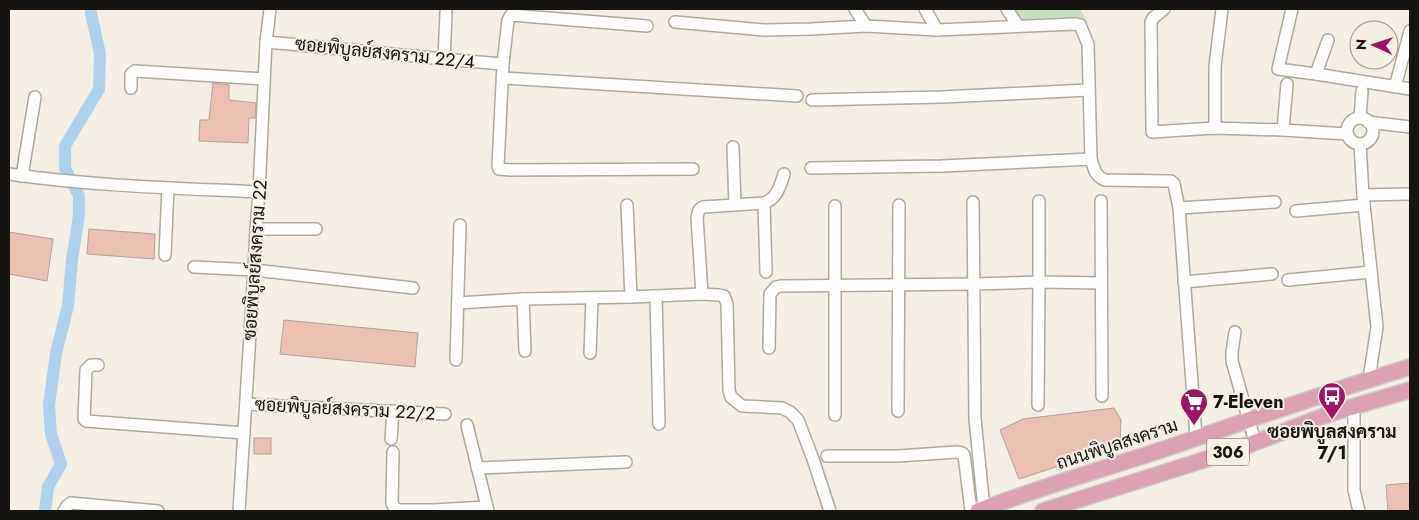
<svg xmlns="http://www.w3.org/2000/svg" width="1419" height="520" font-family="Jost,Sarabun,sans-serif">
  <rect width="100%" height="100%" fill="#f4eee4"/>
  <path fill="#c9dfc0" d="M1010 9H1080L1088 22 1020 24Z"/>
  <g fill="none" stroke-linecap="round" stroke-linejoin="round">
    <path stroke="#afd1ec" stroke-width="12" d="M45 511 48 487 61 464 51 434 49 405 56 353 68 306 72 260 79 215V196L65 168V146L99 89 100 54 91 13V9"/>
  </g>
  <g fill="#ebc1b3" stroke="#aea29e">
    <path d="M213 83 229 85V100L256 103 255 118H249L248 143 199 141 200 120H209Z"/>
    <path d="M89 229 155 234 154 259 87 254Z"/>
    <path d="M9 232 53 239 47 281 9 274Z"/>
    <path d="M284 320 418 333 415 367 280 354Z"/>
    <path d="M1114 408 1121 420 1120 446 1019 479 1000 430 1023 419Z"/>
    <rect x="254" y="438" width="17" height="16"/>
    <path d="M1410 483V511H1388L1386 485Z"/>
  </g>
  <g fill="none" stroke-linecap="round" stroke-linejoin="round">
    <g stroke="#aea89e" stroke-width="14">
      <g id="minor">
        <path d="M855 9 866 26"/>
        <path d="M925 9 937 30"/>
        <path d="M1007 9 1018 26"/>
        <path d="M1164 9 1153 18 1151 22 1152 132 1215 128 1283 130 1347 134"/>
        <path d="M1292 9 1278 69 1316 74 1410 89"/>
        <path d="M675 22 765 30 811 29 866 26 937 30 1075 24 1080 25 1088 44 1091 159C1094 169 1095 176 1105 180L1166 181H1171L1174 184 1179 208 1196 437"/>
        <path d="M647 26 511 15 508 20 503 64 498 166 499 169 511 170 693 169"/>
        <path d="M266 42C345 49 424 58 503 64"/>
        <path d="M444 60 446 12"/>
        <path d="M1316 74 1328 40"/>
        <path d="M503 78 797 96"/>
        <path d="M1395 87 1410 31"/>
        <path d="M131 88V74L135 71 264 79"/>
        <path d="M812 100 942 97 1089 90"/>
        <path d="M1360 118 1362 91"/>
        <circle cx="1360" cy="131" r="13"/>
        <path d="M1368 122 1410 127"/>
        <path d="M1215 128V66L1222 9"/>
        <path d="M1283 130 1287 84"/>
        <path d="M1360 144 1363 195 1377 327 1369 379"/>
        <path d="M733 147 735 205"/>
        <path d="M811 168 942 166 1091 159"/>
        <path d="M9 174C92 186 176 188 259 192"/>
        <path d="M22 176 35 97"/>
        <path d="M1363 195 1410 194"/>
        <path d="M1101 201 1102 396"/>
        <path d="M973 202 975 419 984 509"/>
        <path d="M764 203 766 272"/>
        <path d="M627 205 631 297"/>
        <path d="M835 206V415"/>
        <path d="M1179 208 1275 202"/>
        <path d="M1296 211 1364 205"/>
        <path d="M256 229H316"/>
        <path d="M165 255 168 188"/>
        <path d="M194 267 254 270 413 288"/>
        <path d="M1288 280 1371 272"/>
        <path d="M1184 282 1272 274"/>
        <path d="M702 294 697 217 699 210 703 207 764 203C777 199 780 186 784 174"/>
        <path d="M656 296 659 424"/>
        <path d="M523 299 525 351"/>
        <path d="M458 303 523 299 631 297 702 294 719 295 724 296 727 304 729 390 731 397 742 406 782 408 790 412 798 420 813 459 830 511"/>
        <path d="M1235 332 1232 352V361L1255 442"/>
        <path d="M769 348 770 294 776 287 781 286 974 284 1039 282 1101 283"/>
        <path d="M590 353 592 298"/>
        <path d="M456 360 460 225"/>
        <path d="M98 365H91L86 370 84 419 86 421 244 433"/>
        <path d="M246 404 445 414"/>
        <path d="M1038 405 1039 282V201"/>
        <path d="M1354 406V490L1359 511"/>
        <path d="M898 411 899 205"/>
        <path d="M467 425 488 511"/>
        <path d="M391 439 393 411"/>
        <path d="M393 452 392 503 394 507 398 510H433L487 507"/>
        <path d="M827 456H898L956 452 962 453 964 455 971 511"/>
        <path d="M477 468 626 462"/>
        <path d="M64 511 67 506 71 503 158 511"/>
        <path d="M239 511 254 270 256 229 259 192 266 42 270 9"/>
      </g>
    </g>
    <g stroke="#cccbca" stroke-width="18">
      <g id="major">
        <path d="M978 511C1038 488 1100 470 1161 450 1244 422 1326 392 1410 367"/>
        <path d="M1043 511 1238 449 1332 413 1410 390"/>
      </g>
    </g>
    <use href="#minor" stroke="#fff" stroke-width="11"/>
    <use href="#major" stroke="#dca0b3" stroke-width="15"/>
  </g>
  <defs>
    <g id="bus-pin" transform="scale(1.4375)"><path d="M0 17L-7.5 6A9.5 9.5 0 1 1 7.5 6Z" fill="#9c1464" stroke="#f4eee4"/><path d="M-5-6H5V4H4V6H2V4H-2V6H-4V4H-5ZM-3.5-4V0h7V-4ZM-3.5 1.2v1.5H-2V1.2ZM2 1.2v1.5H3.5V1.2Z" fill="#fff"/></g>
    <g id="supermarket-pin" transform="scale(1.4375)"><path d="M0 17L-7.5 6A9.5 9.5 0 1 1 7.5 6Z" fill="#9c1464" stroke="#f4eee4"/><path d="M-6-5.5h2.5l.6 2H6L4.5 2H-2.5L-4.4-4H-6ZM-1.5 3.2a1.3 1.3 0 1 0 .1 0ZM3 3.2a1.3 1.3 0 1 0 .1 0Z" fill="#fff"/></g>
  </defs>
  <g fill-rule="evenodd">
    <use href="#bus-pin" x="1332" y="396"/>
    <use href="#supermarket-pin" x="1194" y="402"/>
  </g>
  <g text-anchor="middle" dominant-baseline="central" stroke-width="4" stroke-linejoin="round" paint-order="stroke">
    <rect fill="#f4eee4" stroke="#595550" stroke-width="1" x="1207" y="438.5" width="42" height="27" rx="4"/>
    <g font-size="16" font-weight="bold" fill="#161410">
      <text x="1228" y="452">306</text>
    </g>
    <g font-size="18" fill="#161410" stroke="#f4eee4">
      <text transform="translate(385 53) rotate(6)">ซอยพิบูลย์สงคราม 22/4</text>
      <text transform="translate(255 260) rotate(-86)">ซอยพิบูลย์สงคราม 22</text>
      <text transform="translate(345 409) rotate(3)">ซอยพิบูลย์สงคราม 22/2</text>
      <text transform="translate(1117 444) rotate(-18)">ถนนพิบูลสงคราม</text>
    </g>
    <g font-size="18" font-weight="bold" fill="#161410" stroke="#f4eee4" text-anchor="start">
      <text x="1213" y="402">7-Eleven</text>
      <text x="1332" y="432" text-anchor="middle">ซอยพิบูลสงคราม<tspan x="1332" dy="21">7/1</tspan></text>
    </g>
  </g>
  <rect width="1419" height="520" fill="none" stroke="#161410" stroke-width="20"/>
  <g transform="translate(1374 45) rotate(273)"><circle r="24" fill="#f4eee4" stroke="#9b978f"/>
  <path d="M0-4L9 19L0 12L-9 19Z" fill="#9c1464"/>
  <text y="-8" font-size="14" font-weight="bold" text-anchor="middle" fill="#161410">N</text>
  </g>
</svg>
